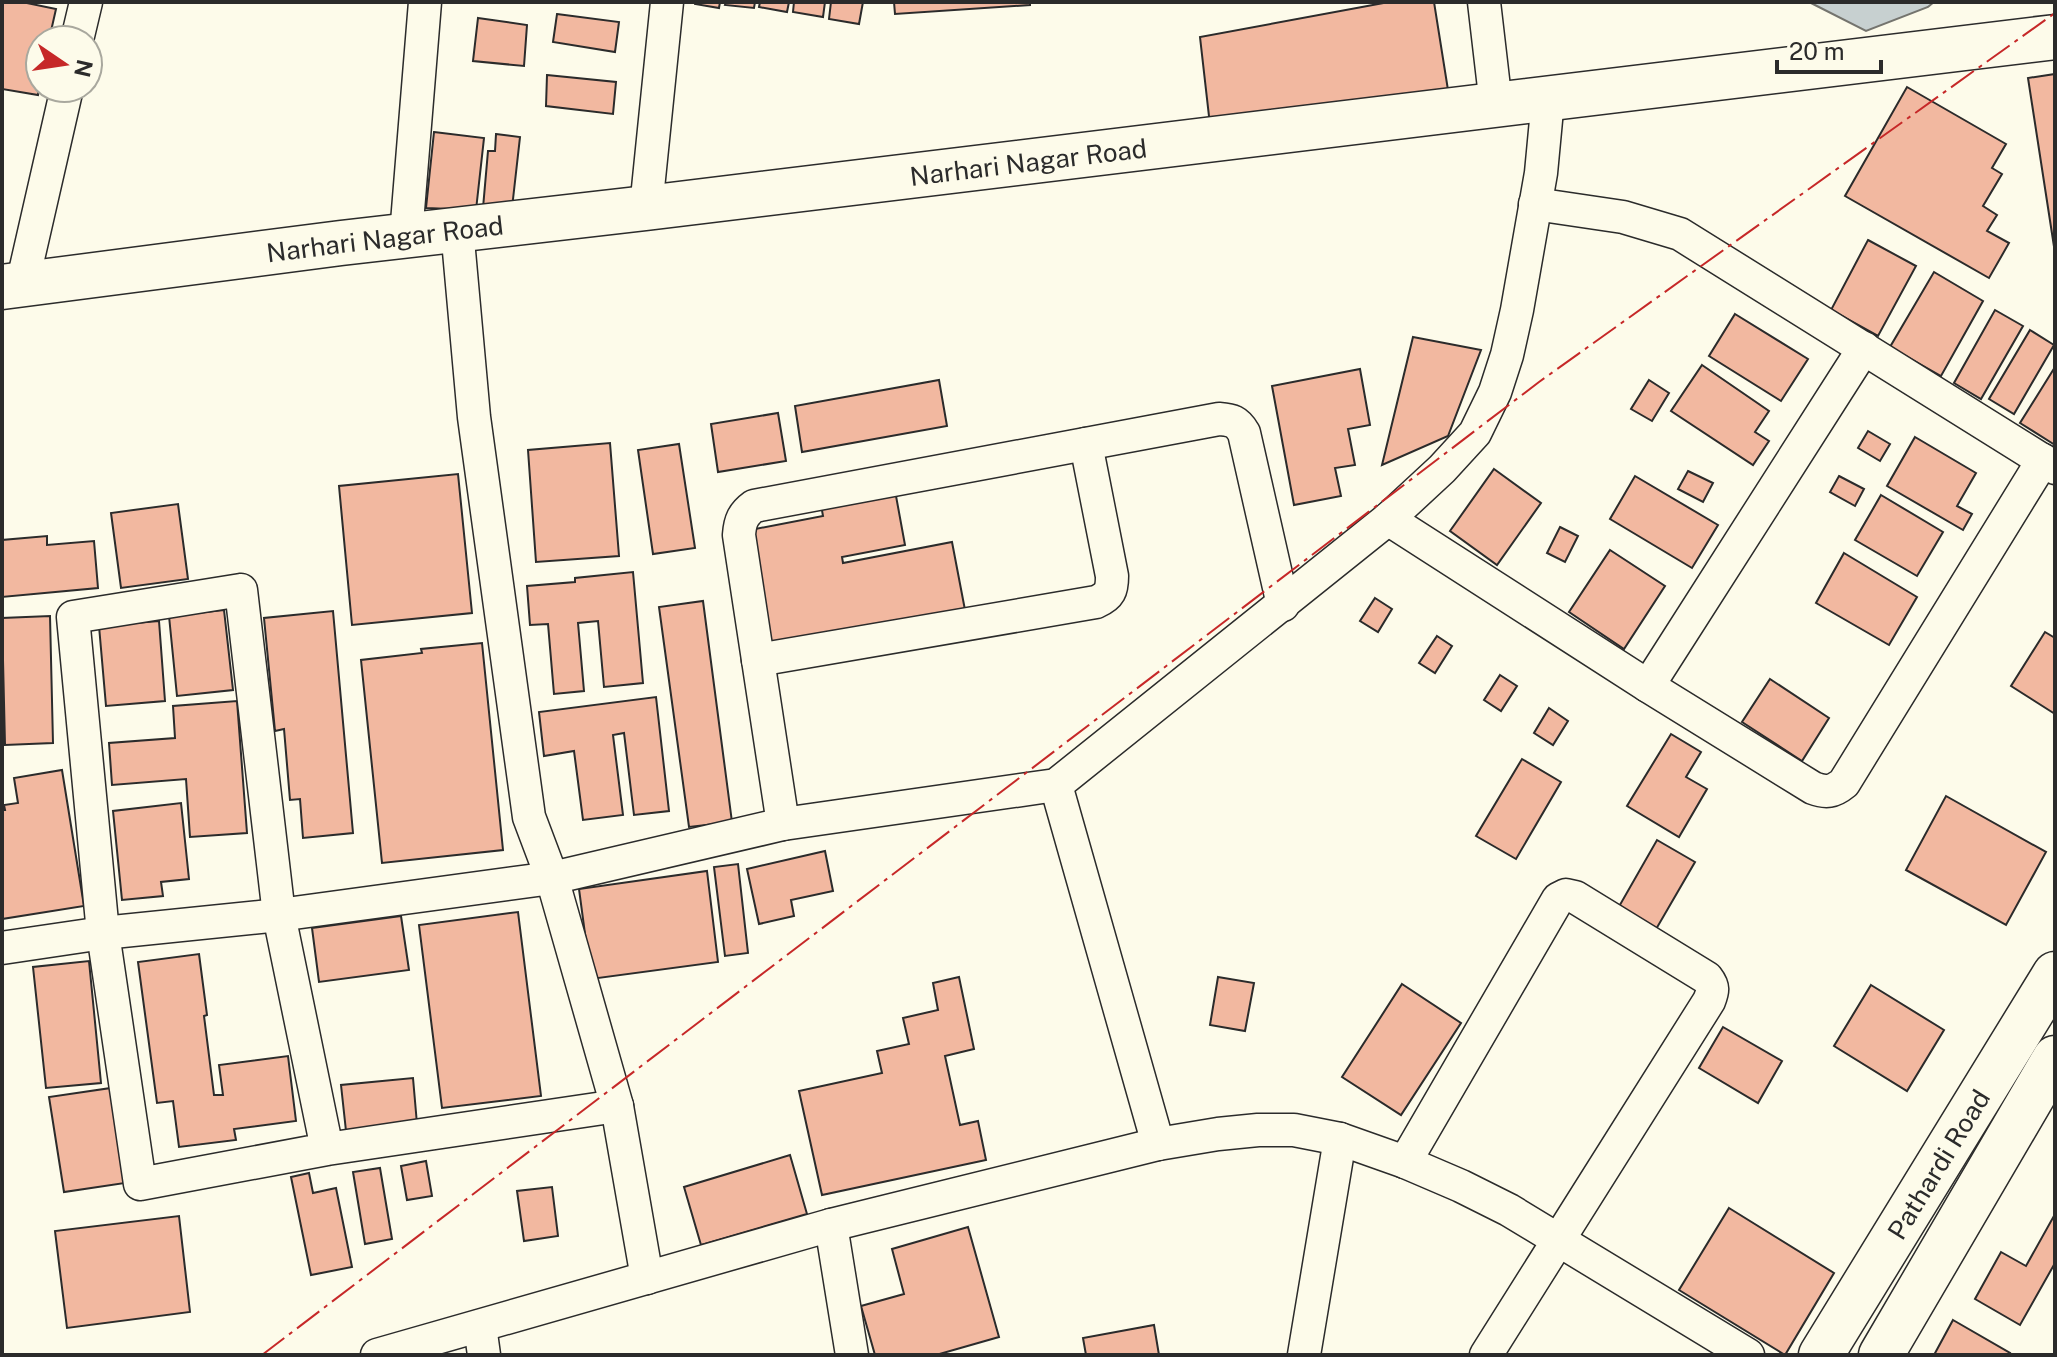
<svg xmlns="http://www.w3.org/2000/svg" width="2057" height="1357" font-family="'Public Sans',sans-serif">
  <rect width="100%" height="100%" fill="#fdfbea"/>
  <path fill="#c7d0d0" stroke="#74746e" stroke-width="2" d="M1809 2H1934L1928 7 1866 31Z"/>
  <g fill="#f2b8a0" stroke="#2b2b2b" stroke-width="2">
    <path d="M2 2H22L56 9 49 40H40V84L38 95 2 89Z"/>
    <path d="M695 2H720L719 8 695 4Z"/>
    <path d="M726 2H755L754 8 725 5Z"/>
    <path d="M760 2H789L787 12 759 7Z"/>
    <path d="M794 2H825L823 17 793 12Z"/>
    <path d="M831 2H863L859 24 829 19Z"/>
    <path d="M894 2H1030V5L895 14Z"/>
    <path d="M1389 2H1434L1448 90 1210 125 1200 37Z"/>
    <path d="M557 14 619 22 615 52 553 42Z"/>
    <path d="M478 18 527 25 524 66 473 61Z"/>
    <path d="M2055 74V253L2028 78Z"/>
    <path d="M547 75 616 82 613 114 546 106Z"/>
    <path d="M1907 87 2006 144 1992 168 2002 174 1983 206 1997 215 1987 231 2009 243 1989 278 1845 196Z"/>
    <path d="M434 132 484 138 476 210 426 208Z"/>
    <path d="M496 134 520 137 512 208H483L488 151H495Z"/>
    <path d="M1868 240 1916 266 1878 336 1831 310Z"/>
    <path d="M1934 272 1983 301 1941 376 1890 347Z"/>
    <path d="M1995 310 2023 326 1981 399 1954 383Z"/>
    <path d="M1735 314 1808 359 1781 401 1709 356Z"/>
    <path d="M2030 330 2054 345 2014 414 1989 399Z"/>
    <path d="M1413 337 1481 350 1448 436 1382 465Z"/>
    <path d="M1702 365 1769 411 1755 432 1769 441 1753 465 1671 411Z"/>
    <path d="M2055 367V445L2020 423Z"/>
    <path d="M1360 369 1370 425 1348 429 1355 465 1335 468 1341 496 1294 505 1272 386Z"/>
    <path d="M939 380 947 426 802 452 795 406Z"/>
    <path d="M1649 380 1669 393 1652 421 1631 409Z"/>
    <path d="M778 413 786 461 718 472 711 424Z"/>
    <path d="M1868 431 1890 444 1880 461 1858 448Z"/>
    <path d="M1915 437 1976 473 1957 506 1972 514 1963 530 1887 486Z"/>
    <path d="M610 443 619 556 536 562 528 450Z"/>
    <path d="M679 444 695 548 653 554 638 450Z"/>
    <path d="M1494 469 1541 503 1497 565 1450 531Z"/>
    <path d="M1688 471 1713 483 1703 502 1678 489Z"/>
    <path d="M458 474 472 613 352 625 339 486Z"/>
    <path d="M1635 476 1718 525 1692 568 1610 519Z"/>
    <path d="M1839 476 1864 489 1855 506 1830 492Z"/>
    <path d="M894 485 905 545 842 557 843 563 952 542 965 610 772 646 750 530 823 516 820 499Z"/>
    <path d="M1881 495 1943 532 1917 576 1855 540Z"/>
    <path d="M178 504 188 579 121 588 111 513Z"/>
    <path d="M1560 527 1578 536 1565 562 1547 553Z"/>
    <path d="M47 536V545L94 541 98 588 2 597V540Z"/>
    <path d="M1610 550 1665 586 1624 649 1569 612Z"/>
    <path d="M1844 553 1917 597 1889 645 1816 603Z"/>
    <path d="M633 572 643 683 604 687 598 621 578 623 584 691 554 694 548 624 530 625 527 586 575 582V578Z"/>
    <path d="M1375 598 1392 609 1378 632 1360 621Z"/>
    <path d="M703 601 732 822 689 827 659 607Z"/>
    <path d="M224 610 233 690 177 696 169 616Z"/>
    <path d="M333 611 353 833 303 838 300 799 290 800 284 729 275 731 264 618Z"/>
    <path d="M50 616 53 743 5 745 2 618Z"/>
    <path d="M159 621 165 701 106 706 99 626Z"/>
    <path d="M2045 632 2055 638V714L2011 686Z"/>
    <path d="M1437 636 1452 646 1435 673 1419 663Z"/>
    <path d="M482 643 503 850 382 863 361 660 422 653 421 649Z"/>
    <path d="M1500 675 1517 686 1501 711 1484 700Z"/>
    <path d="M1770 679 1829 718 1802 761 1742 722Z"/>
    <path d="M656 697 669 811 634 815 624 733 613 735 623 815 583 820 574 751 544 756 539 712Z"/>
    <path d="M237 701 247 833 190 837 186 779 112 785 109 743 175 738 173 706Z"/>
    <path d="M1549 708 1568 721 1553 745 1534 733Z"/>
    <path d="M1671 734 1701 752 1686 777 1707 789 1679 837 1627 806Z"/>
    <path d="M1522 759 1561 782 1516 859 1476 836Z"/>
    <path d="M62 770 84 906 2 919V810H5L4 805 18 803 14 778Z"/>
    <path d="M1946 796 2046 852 2006 925 1906 870Z"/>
    <path d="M181 803 189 879 161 882 163 896 122 900 113 811Z"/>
    <path d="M1657 840 1695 862 1655 931 1617 910Z"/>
    <path d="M825 851 833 891 791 900 794 916 759 924 747 869Z"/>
    <path d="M738 864 748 953 725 956 714 867Z"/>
    <path d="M707 871 718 962 591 979 579 889Z"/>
    <path d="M518 912 541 1096 442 1108 419 925Z"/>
    <path d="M401 916 409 970 319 982 312 928Z"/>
    <path d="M199 954 207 1015 204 1016 214 1095H223L219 1065 288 1056 296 1121 234 1129 236 1140 179 1147 173 1101 157 1103 138 962Z"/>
    <path d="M89 961 101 1083 46 1088 33 967Z"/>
    <path d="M959 977 974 1049 945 1056 960 1125 978 1121 986 1160 822 1195 799 1091 882 1073 877 1051 909 1044 903 1018 938 1010 933 983Z"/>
    <path d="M1218 977 1254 983 1245 1031 1210 1025Z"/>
    <path d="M1402 984 1461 1023 1401 1115 1342 1077Z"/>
    <path d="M1871 985 1944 1030 1907 1091 1834 1046Z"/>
    <path d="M1723 1027 1782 1061 1758 1103 1699 1068Z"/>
    <path d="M413 1078 417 1124 346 1131 341 1085Z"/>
    <path d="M111 1088 125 1183 64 1192 49 1097Z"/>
    <path d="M790 1155 807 1214 701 1245 684 1187Z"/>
    <path d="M426 1161 432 1196 407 1200 401 1166Z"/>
    <path d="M380 1168 392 1239 365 1244 353 1172Z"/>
    <path d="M309 1173 313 1193 336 1188 352 1267 311 1275 291 1177Z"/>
    <path d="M552 1187 558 1236 524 1241 517 1191Z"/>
    <path d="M1729 1208 1834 1273 1785 1355 1679 1290Z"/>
    <path d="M2055 1214V1263L2020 1325 1975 1299 2001 1252 2026 1266Z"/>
    <path d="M179 1216 190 1312 67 1328 55 1231Z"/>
    <path d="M968 1227 999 1337 936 1355H875L861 1306 904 1294 892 1249Z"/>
    <path d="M1953 1320 2010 1353 2009 1355H1934Z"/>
    <path d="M1154 1325 1159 1355H1086L1083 1338Z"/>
  </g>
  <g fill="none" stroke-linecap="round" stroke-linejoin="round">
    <g stroke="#2b2b2b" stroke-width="35">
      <g id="street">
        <path d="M1484 2 1496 105"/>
        <path d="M77 40 86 2"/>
        <path d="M1535 204 1623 217 1680 234 2055 468"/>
        <path d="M646 208 667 2"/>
        <path d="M457 229 474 417 529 817 552 878 617 1106 647 1278"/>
        <path d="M406 235 425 2"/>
        <path d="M22 285 67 88"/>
        <path d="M1388 519 1648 686 1813 788C1826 793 1833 792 1844 783L2043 460"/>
        <path d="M758 660 1096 602C1110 596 1112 590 1112 576L1086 444"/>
        <path d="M1648 686 1864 348"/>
        <path d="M1056 785 1158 1144"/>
        <path d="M783 824 739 535C740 521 743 514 754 506L1219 419C1232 420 1237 421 1244 433L1283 605"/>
        <path d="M2 948 103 933 279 915 552 878 783 824 1056 785 1388 519 1442 469 1475 433 1495 392 1507 355 1517 310 1541 173 1548 99"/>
        <path d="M327 1149 279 915 241 590 73 617 103 933 140 1184 327 1149 617 1106"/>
        <path d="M1405 1162 1558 899 1566 895 1575 897 1707 978C1714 987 1713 991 1709 1001L1486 1355"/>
        <path d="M831 1225 852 1355"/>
        <path d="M480 1326 484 1355"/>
        <path d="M377 1355 831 1225 1158 1144 1218 1134 1258 1130H1294L1340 1139 1405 1162 1461 1186 1509 1210 1748 1355"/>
        <path d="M1304 1355 1340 1139"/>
      </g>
    </g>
    <g stroke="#2b2b2b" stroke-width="47">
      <g id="secondary">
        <path id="s1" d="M2 287 341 243 646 208 2055 37"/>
      </g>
    </g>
    <g stroke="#2b2b2b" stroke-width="47">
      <g id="primary">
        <path id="s2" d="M1821 1355 2055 974"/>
        <path d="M1881 1355 2055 1058"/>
      </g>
    </g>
    <use href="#street" stroke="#fdfbea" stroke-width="32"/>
    <use href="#secondary" stroke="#fdfbea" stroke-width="44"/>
    <use href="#primary" stroke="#fdfbea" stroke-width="44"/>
    <path stroke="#c62828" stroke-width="2" stroke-dasharray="28 6 4 6" stroke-linecap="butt" d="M262 1355 1539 382 2055 13"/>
  </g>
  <g text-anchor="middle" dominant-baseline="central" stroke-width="6" stroke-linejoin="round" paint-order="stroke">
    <g font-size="26" fill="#2b2b2b" stroke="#fdfbea">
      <text stroke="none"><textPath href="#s1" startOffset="1034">Narhari Nagar Road</textPath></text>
      <text stroke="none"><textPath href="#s1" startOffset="386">Narhari Nagar Road</textPath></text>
      <text stroke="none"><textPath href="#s2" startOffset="224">Pathardi Road</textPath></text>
    </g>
  </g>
  <rect width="2057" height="1357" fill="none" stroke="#2b2b2b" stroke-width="8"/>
  <g transform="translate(64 64) rotate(103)"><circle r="38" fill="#fdfbea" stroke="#a9a89e" stroke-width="2"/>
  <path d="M0-6L14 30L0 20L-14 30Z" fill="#c62828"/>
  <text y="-12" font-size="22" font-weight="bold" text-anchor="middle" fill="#2b2b2b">N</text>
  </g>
  <path d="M1777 60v12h104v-12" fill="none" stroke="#2b2b2b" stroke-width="4"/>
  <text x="1789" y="60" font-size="24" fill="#2b2b2b" stroke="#fdfbea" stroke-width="6" paint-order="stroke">20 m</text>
</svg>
